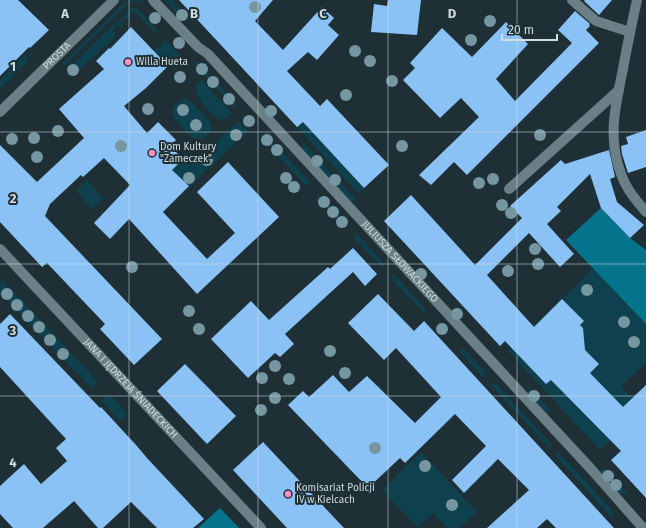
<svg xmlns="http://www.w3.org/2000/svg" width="646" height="528" font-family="'Fira Sans',sans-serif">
  <rect width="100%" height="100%" fill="#1e3036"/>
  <g fill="#0f404d">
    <path d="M130 0H141L143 1 142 2C137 0 133 0 128 4L63 67V63L125 2Z"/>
    <path d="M165 0H172L189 18 188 19H182Z"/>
    <path d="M131 8H134L139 10 157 30 155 33 137 13 135 12H131L129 15 130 19 129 20C126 17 123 19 121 22V24L123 26 122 27 120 26 117 25 113 30 115 33 114 34 116 36 75 73 71 74 68 72 69 68Z"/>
    <path d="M166 40 180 56 168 66 157 55 150 54Z"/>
    <path d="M24 55 29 60 0 89V80Z"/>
    <path d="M196 60 235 102 236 107 235 108 193 63Z"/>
    <path d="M202 80 232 113C228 117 224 121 218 119 211 113 194 97 196 88 197 84 199 82 202 80Z"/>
    <path d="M185 99 189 100C194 105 209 118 211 124 213 128 211 132 207 135 203 140 198 140 193 138 185 129 164 115 176 104 179 101 181 100 185 99Z"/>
    <path d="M239 121 248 131 189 187 172 170 183 159 190 165Z"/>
    <path d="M303 122 364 188 358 193 297 127Z"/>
    <path d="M262 135H266L309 181V184L306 186 260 136Z"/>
    <path d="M303 142 356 200 355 201H350L303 150Z"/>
    <path d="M87 180 104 199 92 209 76 191Z"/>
    <path d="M319 196 323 197 344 221V224L343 226 317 198Z"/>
    <path d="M354 235H358L384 263V267L383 268 353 237Z"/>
    <path d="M593 269 646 324V363L621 386 643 409 600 450 508 351Z"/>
    <path d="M392 275H395L426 310 425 314 390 277Z"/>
    <path d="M3 280 98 382 91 388 0 293V283Z"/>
    <path d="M461 349 465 350 485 371V375L483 377 459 351Z"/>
    <path d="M492 384H496L501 389 552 445 549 448 491 385Z"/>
    <path d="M527 385 552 412H545L529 395Z"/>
    <path d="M109 393 128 414 120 421 101 401Z"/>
    <path d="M421 452 477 512 459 528H447L433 513 418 528 382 490Z"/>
    <path d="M558 452 613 511V517L612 518 555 455Z"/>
    <path d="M602 467 628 494H620L600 472Z"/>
  </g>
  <g fill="#04738c">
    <path d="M601 208 630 238 646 250V324L566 240Z"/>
    <path d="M220 508 239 528H198Z"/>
  </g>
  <g fill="#8ac2f5">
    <path d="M0 0H18L49 30 30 48 29 47 0 76Z"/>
    <path d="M179 0H273L255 21 283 50 322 7 334 18 328 25 339 35 317 60 308 52 287 71 320 106 327 99 389 165 364 188 303 122 297 127Z"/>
    <path d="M388 0H421L417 35 371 32 374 4 387 6Z"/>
    <path d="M585 0H612L599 15 584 1Z"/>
    <path d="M575 11 590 24 589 25 590 26 586 30 599 43 467 175 454 162 431 185 419 175 479 117 461 98 440 118 403 80 415 68 410 63 442 28 472 57 506 22 528 44 496 79 515 101 572 43 558 30Z"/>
    <path d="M131 27 168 66 146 88 124 106 147 133 158 122 176 140 170 146 183 159 172 170 189 186 163 212 207 259 235 233 197 192 228 162 279 217 197 294 129 219 110 239 94 223 130 185 104 158 83 177 81 175 50 204 45 216 162 339 134 365 100 329 105 324 47 263 42 267 0 222V145L37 182 84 138 59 109 104 69 96 61 109 48 110 49Z"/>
    <path d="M646 130V167L628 173 622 154 621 146 628 144 626 137Z"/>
    <path d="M609 150 615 177 610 179 617 202 644 225 630 238 601 208 590 174 557 207 561 211 547 224 574 254 560 267 529 233 487 275 534 327 562 299 584 321 580 325 583 328 585 350 599 364 590 373 623 407 646 385V498L611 460 621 451 551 380 546 384 505 341 500 346 384 221 411 195 475 265 522 218 510 206 561 160 565 164Z"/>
    <path d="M353 248 377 274 365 286 353 272 285 334 294 344 280 357 275 353 248 378 211 339 251 301 269 320 328 267 330 269Z"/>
    <path d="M378 294 414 331 424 321 614 528H556L547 519 537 528H487L529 490 498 459 464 493 452 480 486 446 455 414 405 463 400 458 368 488 288 405 303 391 309 397 333 375 349 392 367 376 415 423 441 397 396 348 384 360 348 323Z"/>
    <path d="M10 314 100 408 101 407 136 445 147 458 204 519 193 528H157L131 502 103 528H98L74 501 43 528H13L0 514V486L24 464 41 484 67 461 56 448 66 439 0 367V324Z"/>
    <path d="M185 364 236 416 207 444 157 391Z"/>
    <path d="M263 442 344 528H287L233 470Z"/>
  </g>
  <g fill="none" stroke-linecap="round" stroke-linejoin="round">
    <g stroke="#6b7f86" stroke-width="10">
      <path id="s1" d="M153 0 198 47 208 54 591 469 643 528"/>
      <path d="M572 0 596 21 630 32"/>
      <path d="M637 0C632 23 627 46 623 69 616 104 608 133 619 168 621 174 623 180 626 185 631 195 639 204 646 212"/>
      <path id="s2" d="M0 112 114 0"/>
      <path d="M509 189 619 90"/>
      <path id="s3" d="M0 249 261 528"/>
    </g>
  </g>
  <g fill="#7696a1">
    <circle cx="255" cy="7" r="6"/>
    <circle cx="182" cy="15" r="6"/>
    <circle cx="155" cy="18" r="6"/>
    <circle cx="490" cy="21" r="6"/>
    <circle cx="471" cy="40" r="6"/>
    <circle cx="179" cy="43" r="6"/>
    <circle cx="355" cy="51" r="6"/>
    <circle cx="370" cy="61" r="6"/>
    <circle cx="202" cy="69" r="6"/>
    <circle cx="73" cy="70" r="6"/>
    <circle cx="180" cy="77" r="6"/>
    <circle cx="392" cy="81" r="6"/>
    <circle cx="213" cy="82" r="6"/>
    <circle cx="346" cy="95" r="6"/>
    <circle cx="229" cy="99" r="6"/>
    <circle cx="148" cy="109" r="6"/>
    <circle cx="183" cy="110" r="6"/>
    <circle cx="271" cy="111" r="6"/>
    <circle cx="249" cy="121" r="6"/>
    <circle cx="196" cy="125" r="6"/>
    <circle cx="58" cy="131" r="6"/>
    <circle cx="236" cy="135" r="6"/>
    <circle cx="540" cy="135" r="6"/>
    <circle cx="34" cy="138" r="6"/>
    <circle cx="12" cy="139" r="6"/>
    <circle cx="267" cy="140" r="6"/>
    <circle cx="121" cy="146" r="6"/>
    <circle cx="402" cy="146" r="6"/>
    <circle cx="277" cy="150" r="6"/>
    <circle cx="37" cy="157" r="6"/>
    <circle cx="207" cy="160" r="6"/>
    <circle cx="317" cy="161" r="6"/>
    <circle cx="189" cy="178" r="6"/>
    <circle cx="286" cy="178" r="6"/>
    <circle cx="493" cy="179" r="6"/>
    <circle cx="335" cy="180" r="6"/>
    <circle cx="479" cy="183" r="6"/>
    <circle cx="294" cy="187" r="6"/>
    <circle cx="324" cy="202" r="6"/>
    <circle cx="502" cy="205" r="6"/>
    <circle cx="333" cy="212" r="6"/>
    <circle cx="511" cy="213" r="6"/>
    <circle cx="342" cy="222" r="6"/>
    <circle cx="535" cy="249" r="6"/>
    <circle cx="538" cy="264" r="6"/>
    <circle cx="132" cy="267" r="6"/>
    <circle cx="508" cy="271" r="6"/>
    <circle cx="421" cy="274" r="6"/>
    <circle cx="587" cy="290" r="6"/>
    <circle cx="7" cy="294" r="6"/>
    <circle cx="17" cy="305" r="6"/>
    <circle cx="189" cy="311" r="6"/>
    <circle cx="457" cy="314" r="6"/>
    <circle cx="28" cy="316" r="6"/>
    <circle cx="624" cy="322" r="6"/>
    <circle cx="39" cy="327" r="6"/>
    <circle cx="199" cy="329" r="6"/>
    <circle cx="442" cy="329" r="6"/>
    <circle cx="50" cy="340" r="6"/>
    <circle cx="634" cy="342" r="6"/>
    <circle cx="330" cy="351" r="6"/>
    <circle cx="63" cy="354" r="6"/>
    <circle cx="275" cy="366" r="6"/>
    <circle cx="345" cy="373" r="6"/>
    <circle cx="262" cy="378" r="6"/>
    <circle cx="289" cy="379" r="6"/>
    <circle cx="534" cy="396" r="6"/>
    <circle cx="275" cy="398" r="6"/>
    <circle cx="261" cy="410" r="6"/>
    <circle cx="375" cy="448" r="6"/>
    <circle cx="425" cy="466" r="6"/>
    <circle cx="608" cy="476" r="6"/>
    <circle cx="616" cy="485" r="6"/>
    <circle cx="452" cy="505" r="6"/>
  </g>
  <path fill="none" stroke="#d2dde1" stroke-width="1" stroke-opacity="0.55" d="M129 0V528M258 0V528M388 0V528M517 0V528M0 132H646M0 264H646M0 396H646"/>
  <g fill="#fb8fc4" stroke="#1e3036" stroke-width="1.5">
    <circle cx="128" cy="62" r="4"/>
    <circle cx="152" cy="153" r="4"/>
    <circle cx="288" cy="494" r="4"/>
  </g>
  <g text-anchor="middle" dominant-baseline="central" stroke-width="4" stroke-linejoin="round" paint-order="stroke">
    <g font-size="10" fill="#d2dde1" stroke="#1e3036">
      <text stroke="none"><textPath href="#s2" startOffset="80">PROSTA</textPath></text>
      <text stroke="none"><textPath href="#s1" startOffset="360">JULIUSZA SŁOWACKIEGO</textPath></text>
      <text stroke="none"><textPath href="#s3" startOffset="191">JANA I JĘDRZEJA ŚNIADECKICH</textPath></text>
    </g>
    <g font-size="10" fill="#d2dde1" stroke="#1e3036" text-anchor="start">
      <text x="136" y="62">Willa Hueta</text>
      <text x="160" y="147">Dom Kultury<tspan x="160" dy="12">"Zameczek"</tspan></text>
      <text x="296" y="488">Komisariat Policji<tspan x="296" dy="12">IV w Kielcach</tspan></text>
    </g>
  </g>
  <g font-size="13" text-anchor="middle" font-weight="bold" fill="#d2dde1" stroke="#1e3036" stroke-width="4" stroke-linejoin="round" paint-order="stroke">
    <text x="65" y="18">A</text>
    <text x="194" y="18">B</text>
    <text x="323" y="18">C</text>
    <text x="452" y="18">D</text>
    <text x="13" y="71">1</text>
    <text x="13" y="203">2</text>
    <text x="13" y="335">3</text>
    <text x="13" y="467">4</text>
  </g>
  <path d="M502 34v6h55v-6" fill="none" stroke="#d2dde1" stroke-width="2"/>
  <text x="508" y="34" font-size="12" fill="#d2dde1" stroke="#1e3036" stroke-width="3" paint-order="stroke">20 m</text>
</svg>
